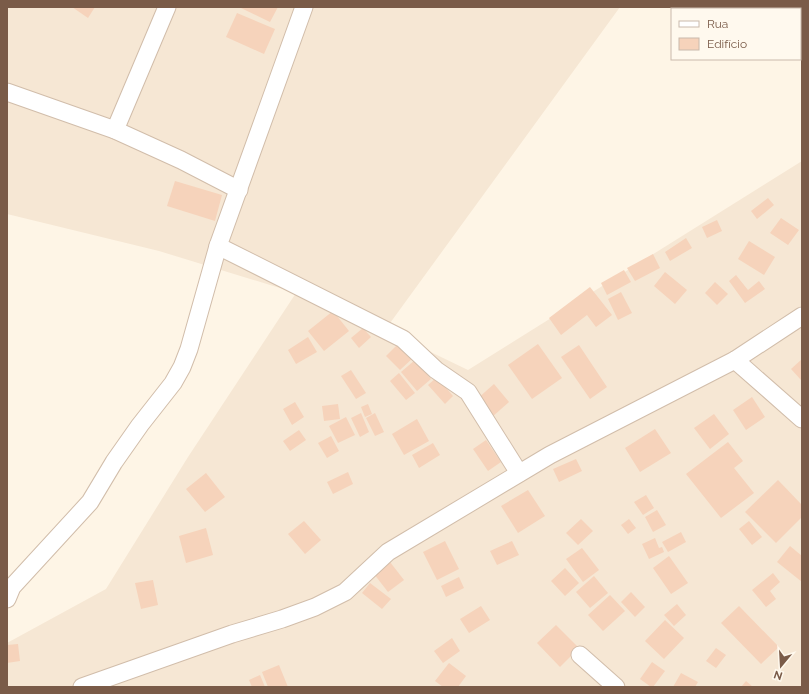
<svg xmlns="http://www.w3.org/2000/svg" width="809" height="694" font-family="Raleway,sans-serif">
  <rect width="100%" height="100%" fill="#fef5e6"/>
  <path fill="#f6e7d4" d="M7 7H620L385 330 468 370 802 161V687H7V643L106 589 188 457 296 293 159 251 7 214Z"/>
  <g fill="#f6d3bb">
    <path d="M72 7H95L88 18Z"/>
    <path d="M241 7H278L270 22 241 8Z"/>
    <path d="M237 13 275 29 264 54 226 37Z"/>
    <path d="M175 181 222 195 215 221 167 206Z"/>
    <path d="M768 198 774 205 757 219 751 211Z"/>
    <path d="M781 218 799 230 788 245 770 233Z"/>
    <path d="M717 220 722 231 707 238 702 227Z"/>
    <path d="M686 238 692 248 670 261 665 252Z"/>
    <path d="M749 241 775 257 764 275 738 259Z"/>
    <path d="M653 254 660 268 635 281 627 268Z"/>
    <path d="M624 270 631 282 607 295 601 283Z"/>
    <path d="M665 272 687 290 675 304 654 286Z"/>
    <path d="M736 275 748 290 759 281 765 289 745 303 729 281Z"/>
    <path d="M715 282 728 294 717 305 705 293Z"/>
    <path d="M590 287 612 315 596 327 587 315 561 335 549 318Z"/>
    <path d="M621 292 632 313 618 320 608 299Z"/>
    <path d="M333 311 349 331 324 351 308 331Z"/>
    <path d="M363 328 371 337 359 348 351 338Z"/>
    <path d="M308 337 317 352 296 364 288 350Z"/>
    <path d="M399 343 414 357 400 370 386 356Z"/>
    <path d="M538 344 562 378 532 399 508 365Z"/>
    <path d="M579 345 607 387 590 399 561 357Z"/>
    <path d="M802 359V380H801L791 369Z"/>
    <path d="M415 360 431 379 417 391 401 372Z"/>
    <path d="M351 370 366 393 356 399 341 376Z"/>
    <path d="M399 373 415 393 406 400 390 381Z"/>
    <path d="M437 377 453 396 445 404 428 385Z"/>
    <path d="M494 384 509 402 492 417 477 399Z"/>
    <path d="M752 397 765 417 746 430 733 410Z"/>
    <path d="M295 402 304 417 292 425 283 409Z"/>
    <path d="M338 404 340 419 324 421 322 406Z"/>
    <path d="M368 404 372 414 365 417 361 407Z"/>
    <path d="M361 413 369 432 360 437 351 418Z"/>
    <path d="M375 413 384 432 375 436 366 418Z"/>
    <path d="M714 414 729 434 710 449 694 428Z"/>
    <path d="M346 417 355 435 338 443 329 426Z"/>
    <path d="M417 419 429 441 404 455 392 434Z"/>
    <path d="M655 429 671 453 640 472 625 448Z"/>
    <path d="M299 430 306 440 290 451 283 441Z"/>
    <path d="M331 436 339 451 327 458 318 443Z"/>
    <path d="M486 440 501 462 488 471 473 449Z"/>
    <path d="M728 442 743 461 734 468 754 493 721 518 686 474Z"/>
    <path d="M433 443 440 455 419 468 412 455Z"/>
    <path d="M576 459 582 471 559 482 553 469Z"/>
    <path d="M348 472 353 484 333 494 327 482Z"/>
    <path d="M206 473 225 497 205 512 186 489Z"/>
    <path d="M778 480 802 505V517L776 543 745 512Z"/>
    <path d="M528 490 545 516 518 533 501 506Z"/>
    <path d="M646 495 654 508 643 515 634 502Z"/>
    <path d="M657 510 666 525 653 532 645 517Z"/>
    <path d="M581 519 593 531 578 545 566 533Z"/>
    <path d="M629 519 636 528 628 534 621 525Z"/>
    <path d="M304 521 321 540 305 554 288 534Z"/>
    <path d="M749 521 762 537 752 545 739 529Z"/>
    <path d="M206 528 213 555 186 563 179 536Z"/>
    <path d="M681 532 686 542 668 552 662 542Z"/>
    <path d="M655 538 659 548 662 547 664 552 649 559 642 544Z"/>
    <path d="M445 541 459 569 437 580 423 552Z"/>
    <path d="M512 541 519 555 497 565 490 551Z"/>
    <path d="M790 546 802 556V582L777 562Z"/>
    <path d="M582 548 599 570 583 582 566 559Z"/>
    <path d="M669 556 688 583 671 594 653 568Z"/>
    <path d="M390 562 404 580 388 592 374 574Z"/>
    <path d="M565 568 579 583 565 596 551 581Z"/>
    <path d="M773 573 780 582 770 591 776 599 766 607 752 590Z"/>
    <path d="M594 576 608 593 590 608 576 592Z"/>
    <path d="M459 577 464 588 446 597 441 586Z"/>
    <path d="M153 580 158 605 141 609 135 583Z"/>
    <path d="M370 583 391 599 382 609 362 593Z"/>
    <path d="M631 592 645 607 635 617 621 602Z"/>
    <path d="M610 595 625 611 603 631 588 615Z"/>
    <path d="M677 604 686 615 674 626 664 615Z"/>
    <path d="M481 606 490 620 469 633 460 619Z"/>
    <path d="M739 606 779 647 761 664 721 623Z"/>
    <path d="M665 620 684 638 664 659 645 641Z"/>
    <path d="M556 625 579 648 560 667 537 643Z"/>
    <path d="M452 638 460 651 443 663 434 651Z"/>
    <path d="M18 644 20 661 7 663V645Z"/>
    <path d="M716 648 726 655 716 668 706 661Z"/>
    <path d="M652 662 665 671 653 687H651L640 679Z"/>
    <path d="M449 663 466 676 458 687H443L435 681Z"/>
    <path d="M279 665 288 687H268L262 672Z"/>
    <path d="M681 673 698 682 695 687H673Z"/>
    <path d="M260 675 265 687H252L249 680Z"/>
    <path d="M746 681 753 687H741Z"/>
  </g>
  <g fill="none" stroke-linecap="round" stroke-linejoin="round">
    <g stroke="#d1bdaa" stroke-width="19">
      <g id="minor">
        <path d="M304 7 218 246 403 339 436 370 468 392 519 473"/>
        <path d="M7 92 115 130 181 160 239 190"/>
        <path d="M115 130 167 7"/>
        <path d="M735 360 802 419"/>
        <path d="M7 599 12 587 90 502 114 462 140 425 173 383 182 367 189 349 218 246"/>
        <path d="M580 655 616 687"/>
        <path d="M82 687 232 634 282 619 315 607 345 592 388 552 550 455 735 360 802 316"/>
      </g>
    </g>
    <use href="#minor" stroke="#fff" stroke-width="17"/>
  </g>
  <rect width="809" height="694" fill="none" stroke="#7a5b48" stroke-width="16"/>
  <rect x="671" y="8" width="130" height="52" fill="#fff9ee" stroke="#cabaac"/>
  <rect x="679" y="21" width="20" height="6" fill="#ffffff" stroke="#cabaac"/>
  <text x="707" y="28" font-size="12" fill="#7a5b48">Rua</text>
  <rect x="679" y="38" width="20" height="12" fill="#f6d3bb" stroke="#cabaac"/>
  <text x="707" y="48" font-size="12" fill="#7a5b48">Edifício</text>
  <g transform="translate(781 666) rotate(198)" stroke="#fff9ee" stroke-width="3" paint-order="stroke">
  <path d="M0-3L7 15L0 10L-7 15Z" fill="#7a5b48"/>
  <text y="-6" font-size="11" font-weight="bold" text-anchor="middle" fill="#7a5b48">N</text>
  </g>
</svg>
